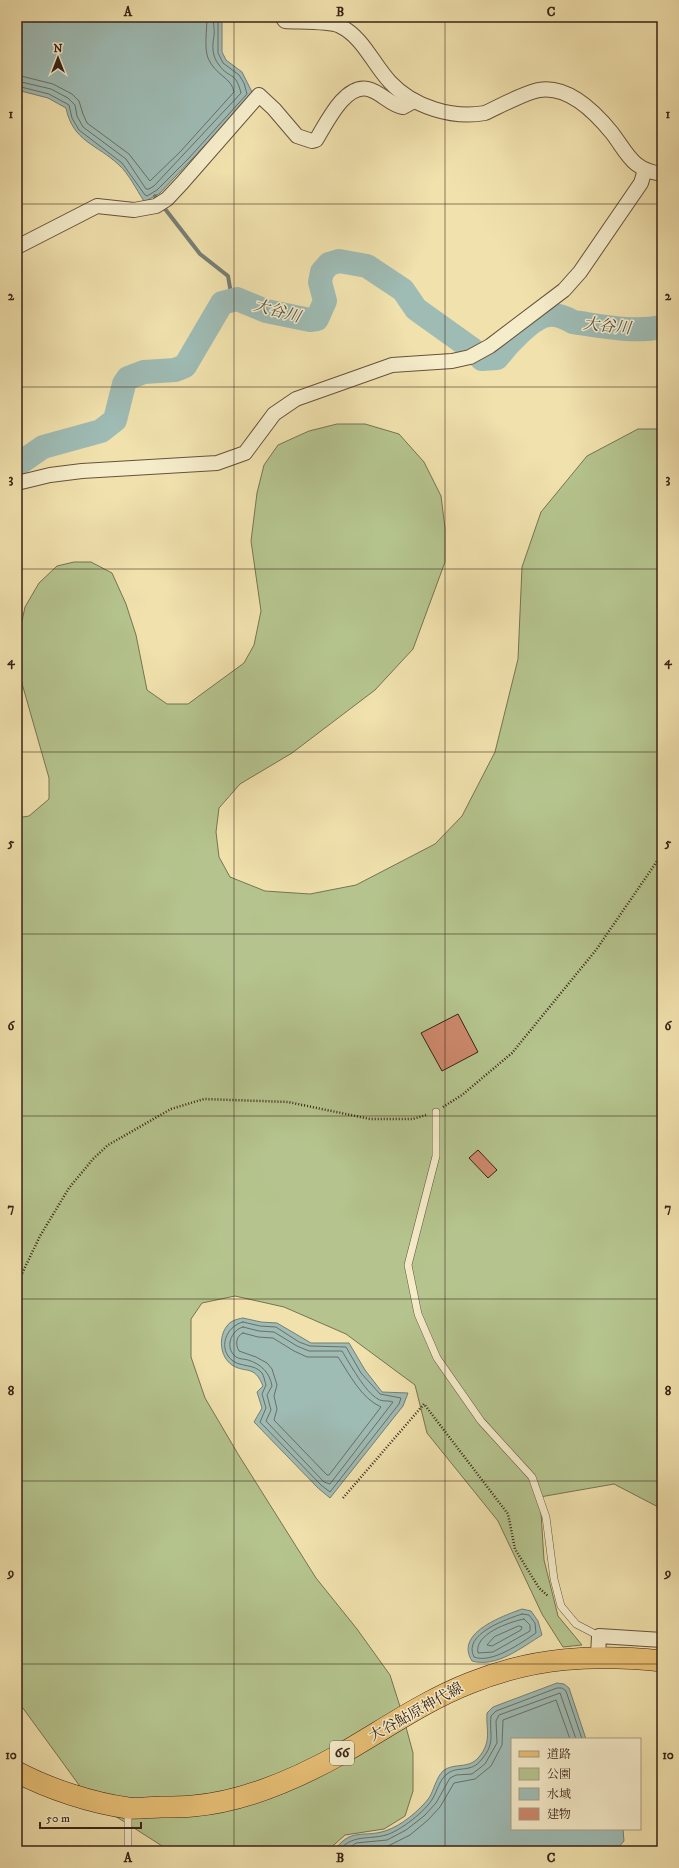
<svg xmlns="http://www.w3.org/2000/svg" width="679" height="1868" font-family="'IM FELL DW Pica','Noto Serif JP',serif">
  <rect width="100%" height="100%" fill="#f0e1ad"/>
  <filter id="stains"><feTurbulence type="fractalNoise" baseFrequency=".005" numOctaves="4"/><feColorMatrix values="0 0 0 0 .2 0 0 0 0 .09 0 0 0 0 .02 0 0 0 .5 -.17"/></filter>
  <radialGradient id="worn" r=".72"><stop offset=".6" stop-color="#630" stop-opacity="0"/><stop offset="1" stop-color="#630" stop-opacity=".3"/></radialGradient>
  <path fill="#b5c48e" stroke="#777352" d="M337 424H365L399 434 424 462 441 496 445 528V562L413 649 375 690 292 753 240 784 219 808 216 832 219 857 230 877 265 891 310 894 356 885 435 844 462 816 495 752 518 659 522 567 541 512 587 456 638 429H662V1509L614 1484 540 1497 544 1560 558 1616 582 1645 563 1647 542 1614 498 1521 427 1433 415 1385 346 1334 284 1307 235 1296 202 1303 191 1319V1357L205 1398 238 1454 316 1578 357 1629 390 1675 403 1716 413 1753V1791L405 1816 384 1829 345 1835 327 1851H170L90 1800 17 1700V818L29 816 49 799V778L19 673V635L25 607 39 583 57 566 74 562H91L112 573 126 604 136 635 147 690 167 704H188L244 663 254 645 261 611 251 541 257 493 264 465 278 445 309 431Z"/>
  <g fill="#9ebbb4" stroke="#767e75">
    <path d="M17 17H222V52L226 60 242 72 253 94 160 193 148 200 144 201C136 189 129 174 119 165 97 144 73 142 66 108L48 98 17 90Z"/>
    <path d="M243 1318 261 1322 277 1323 311 1343H349L365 1370 382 1392 408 1393 403 1406 330 1498 318 1488 254 1422 262 1408 257 1392 263 1386C254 1364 246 1374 232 1365 220 1357 218 1337 227 1326 230 1321 237 1319 243 1318Z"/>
    <path d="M522 1609 531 1611 538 1621 542 1635C522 1647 497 1668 472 1661 454 1633 503 1616 522 1609Z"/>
    <path d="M557 1683 564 1684 569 1688 586 1739H512V1829H623L624 1841 617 1849 611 1851H334C351 1827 363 1838 385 1831 401 1826 419 1811 429 1798 434 1790 436 1778 443 1771 454 1762 468 1770 479 1757 492 1741 486 1731 487 1713L493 1707Z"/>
  </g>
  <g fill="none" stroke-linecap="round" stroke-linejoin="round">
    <g stroke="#6c6e65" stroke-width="1">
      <path d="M17 75 53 84 72 94 79 101 83 114 87 123 129 154 150 181 180 152 234 92C232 78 215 75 208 58 204 48 207 29 207 17"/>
      <path d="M17 81 51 89 68 98 75 105 77 116 83 127 126 159 146 189H149L154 186 241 93C235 70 230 80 219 65 212 56 212 47 214 36 215 30 213 23 213 17"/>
      <path d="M17 86 49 94 69 105 72 118 79 130 122 163 145 195 147 196 157 190 188 159 247 94 244 83 239 75 223 63 218 53V17"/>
      <path d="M243 1322 260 1326 276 1327 299 1342 310 1346 346 1347 361 1373 380 1394 401 1398 399 1404 330 1492 321 1485 260 1422 266 1408 262 1394 266 1385C265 1382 264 1376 262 1373 255 1364 241 1367 233 1361 217 1349 226 1326 243 1322Z"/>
      <path d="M243 1327 259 1331 274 1332 297 1346 309 1351H342C350 1364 365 1392 378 1399 382 1402 388 1400 393 1402L330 1484 324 1482 266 1421 271 1410 267 1395 272 1386C270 1373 261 1364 248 1360 244 1359 239 1359 236 1357 224 1348 231 1330 243 1327Z"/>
      <path d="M243 1333 258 1337 273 1338 294 1351 307 1357H338C350 1375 361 1398 381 1407L329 1475H327L274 1420 277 1409 274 1396 277 1385 272 1369 267 1363 256 1357 239 1351C235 1344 236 1336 243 1333Z"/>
      <path d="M522 1614 529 1615 535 1623 536 1633C521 1643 492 1664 474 1657 462 1634 507 1619 522 1614Z"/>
      <path d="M524 1619 530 1625V1631L493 1652 478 1653C474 1634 509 1622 524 1619Z"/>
      <path d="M519 1626 522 1627 521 1630 492 1646 487 1645 494 1637Z"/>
      <path d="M339 1851C351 1834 368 1840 386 1835 400 1831 426 1811 433 1798 437 1791 440 1779 447 1774 458 1765 471 1774 482 1759 496 1742 489 1735 491 1716L496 1711 557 1688H562L566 1691 582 1739"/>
      <path d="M345 1851 356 1843 387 1840 406 1830 424 1816 436 1803 450 1778 456 1775 472 1774 485 1764 497 1743 496 1721 499 1715 560 1693 576 1739"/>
      <path d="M355 1851 358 1849 388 1846 410 1835 428 1820 440 1807 454 1783 475 1779 491 1766 502 1745 503 1720 556 1700 570 1739"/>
    </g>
    <path stroke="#767e75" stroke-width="4" d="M155 196 200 254 228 276 232 299"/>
    <path stroke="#9ebbb4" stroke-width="24" d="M17 465 43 447 101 431 115 420 124 384 128 378 144 372 175 370 185 366 222 303 237 299 266 311 310 320 317 319 325 301 320 282 322 272 329 264 339 261 367 266 403 290 416 309 472 349 482 359 497 358C507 345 533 316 549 315 558 314 566 318 573 322 602 326 633 333 662 327"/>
  </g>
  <g fill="#cd886c" stroke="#392216">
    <path d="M458 1014 478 1052 442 1071 421 1033Z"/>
    <path d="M478 1150 497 1170 488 1178 469 1158Z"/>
  </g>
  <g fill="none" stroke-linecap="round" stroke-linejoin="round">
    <g stroke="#67523c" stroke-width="8">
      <g id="lane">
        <path d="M436 1112V1156L408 1265 418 1314 437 1358 481 1421 532 1477 546 1517 554 1579 561 1606 576 1624 599 1636"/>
        <path d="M128 1851V1810"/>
      </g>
    </g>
    <g stroke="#67523c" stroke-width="16">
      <g id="street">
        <path d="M282 17 285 21C297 22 331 21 340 26 363 37 373 64 390 82 413 107 453 119 485 113 498 107 526 92 539 90 568 85 595 112 612 133 628 154 632 170 662 174"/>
        <path d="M17 247 97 206 134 210 156 206 167 199 182 183 259 95 274 109 297 136 312 141 316 140C326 124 345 83 368 89 381 92 390 105 403 107L414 101"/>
        <path d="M17 483 50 475 82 471 217 463 245 453 274 414 296 399 392 365 452 361 470 357 490 346 564 290 580 272 641 183 645 170"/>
        <path d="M598 1656 599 1636 662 1640"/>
      </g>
    </g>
    <g stroke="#392216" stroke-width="22">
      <path id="primary" d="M17 1772C49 1789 92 1803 128 1808 139 1809 151 1807 162 1807 172 1807 183 1807 193 1806 244 1802 296 1779 341 1754 383 1730 424 1701 470 1683 534 1657 594 1654 662 1661"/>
    </g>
    <g stroke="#392216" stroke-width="2.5" stroke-dasharray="1 2" stroke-linecap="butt">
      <path d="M443 1107 462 1095 512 1053 596 950 662 854"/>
      <path d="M17 1284 40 1236 69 1188 93 1159 108 1145 171 1109 204 1099 288 1102 370 1119H413L426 1115"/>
      <path d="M343 1498 424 1404 508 1514 515 1549 539 1588 548 1596"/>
    </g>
    <use href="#lane" stroke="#f5ecca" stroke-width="7"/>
    <use href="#street" stroke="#f5ecca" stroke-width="14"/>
    <use href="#primary" stroke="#e8c076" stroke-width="21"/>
  </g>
  <path fill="none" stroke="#392216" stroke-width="1" stroke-opacity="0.55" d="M234 17V1851M445 17V1851M17 204H662M17 387H662M17 569H662M17 752H662M17 934H662M17 1116H662M17 1299H662M17 1481H662M17 1664H662"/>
  <g text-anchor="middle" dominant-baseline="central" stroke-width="3" stroke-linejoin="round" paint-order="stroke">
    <rect fill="#f5ecca" stroke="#715f4c" stroke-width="1" x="330" y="1741" width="24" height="24" rx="3"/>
    <g font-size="14" font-weight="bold" fill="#392216">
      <text x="342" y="1753">66</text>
    </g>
    <g font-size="15" fill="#392216" stroke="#f5ecca">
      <text transform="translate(416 1712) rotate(-29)">大谷鮎原神代線</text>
    </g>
    <g font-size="16" font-style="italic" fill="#575045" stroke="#f5ecca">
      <text transform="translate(277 311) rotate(15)">大谷川</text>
      <text transform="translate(607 326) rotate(6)">大谷川</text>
    </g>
  </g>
  <rect width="679" height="1868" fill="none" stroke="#f0e1ad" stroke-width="44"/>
  <rect x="511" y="1738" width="130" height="92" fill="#f5ecca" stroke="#aa9b82"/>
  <rect x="519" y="1751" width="20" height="6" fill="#e8c076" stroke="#aa9b82"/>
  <text x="547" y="1758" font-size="12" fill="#392216">道路</text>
  <rect x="519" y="1768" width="20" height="12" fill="#b5c48e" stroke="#aa9b82"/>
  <text x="547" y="1778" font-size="12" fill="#392216">公園</text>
  <rect x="519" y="1788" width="20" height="12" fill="#9ebbb4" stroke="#aa9b82"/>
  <text x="547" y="1798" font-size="12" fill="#392216">水域</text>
  <rect x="519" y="1808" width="20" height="12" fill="#cd886c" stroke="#aa9b82"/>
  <text x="547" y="1818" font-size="12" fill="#392216">建物</text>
  <g transform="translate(58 58)" stroke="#f5ecca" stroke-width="3" paint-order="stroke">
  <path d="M0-3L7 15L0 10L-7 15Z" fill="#392216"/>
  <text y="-6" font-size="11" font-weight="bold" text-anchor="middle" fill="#392216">N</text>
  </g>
  <path d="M40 1822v6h101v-6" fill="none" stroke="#392216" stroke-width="2"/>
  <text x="46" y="1822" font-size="12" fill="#392216" stroke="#f5ecca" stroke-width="3" paint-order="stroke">50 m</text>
  <rect x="22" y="22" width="635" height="1824" fill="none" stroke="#392216" stroke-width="1.5"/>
  <g font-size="13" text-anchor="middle" font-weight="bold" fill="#392216">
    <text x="128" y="16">A</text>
    <text x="340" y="16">B</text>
    <text x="551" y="16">C</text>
    <text x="11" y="118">1</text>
    <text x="668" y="118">1</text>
    <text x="11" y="300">2</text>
    <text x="668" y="300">2</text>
    <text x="11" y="483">3</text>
    <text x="668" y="483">3</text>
    <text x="11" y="665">4</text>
    <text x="668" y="665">4</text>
    <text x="11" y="847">5</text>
    <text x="668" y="847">5</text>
    <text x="11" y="1030">6</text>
    <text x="668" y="1030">6</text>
    <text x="11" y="1212">7</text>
    <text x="668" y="1212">7</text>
    <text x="11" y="1395">8</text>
    <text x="668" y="1395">8</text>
    <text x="11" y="1577">9</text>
    <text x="668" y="1577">9</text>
    <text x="11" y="1759">10</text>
    <text x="668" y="1759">10</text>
    <text x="128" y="1862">A</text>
    <text x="340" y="1862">B</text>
    <text x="551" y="1862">C</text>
  </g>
  <rect width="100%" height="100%" filter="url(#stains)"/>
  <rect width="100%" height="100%" fill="url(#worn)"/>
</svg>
